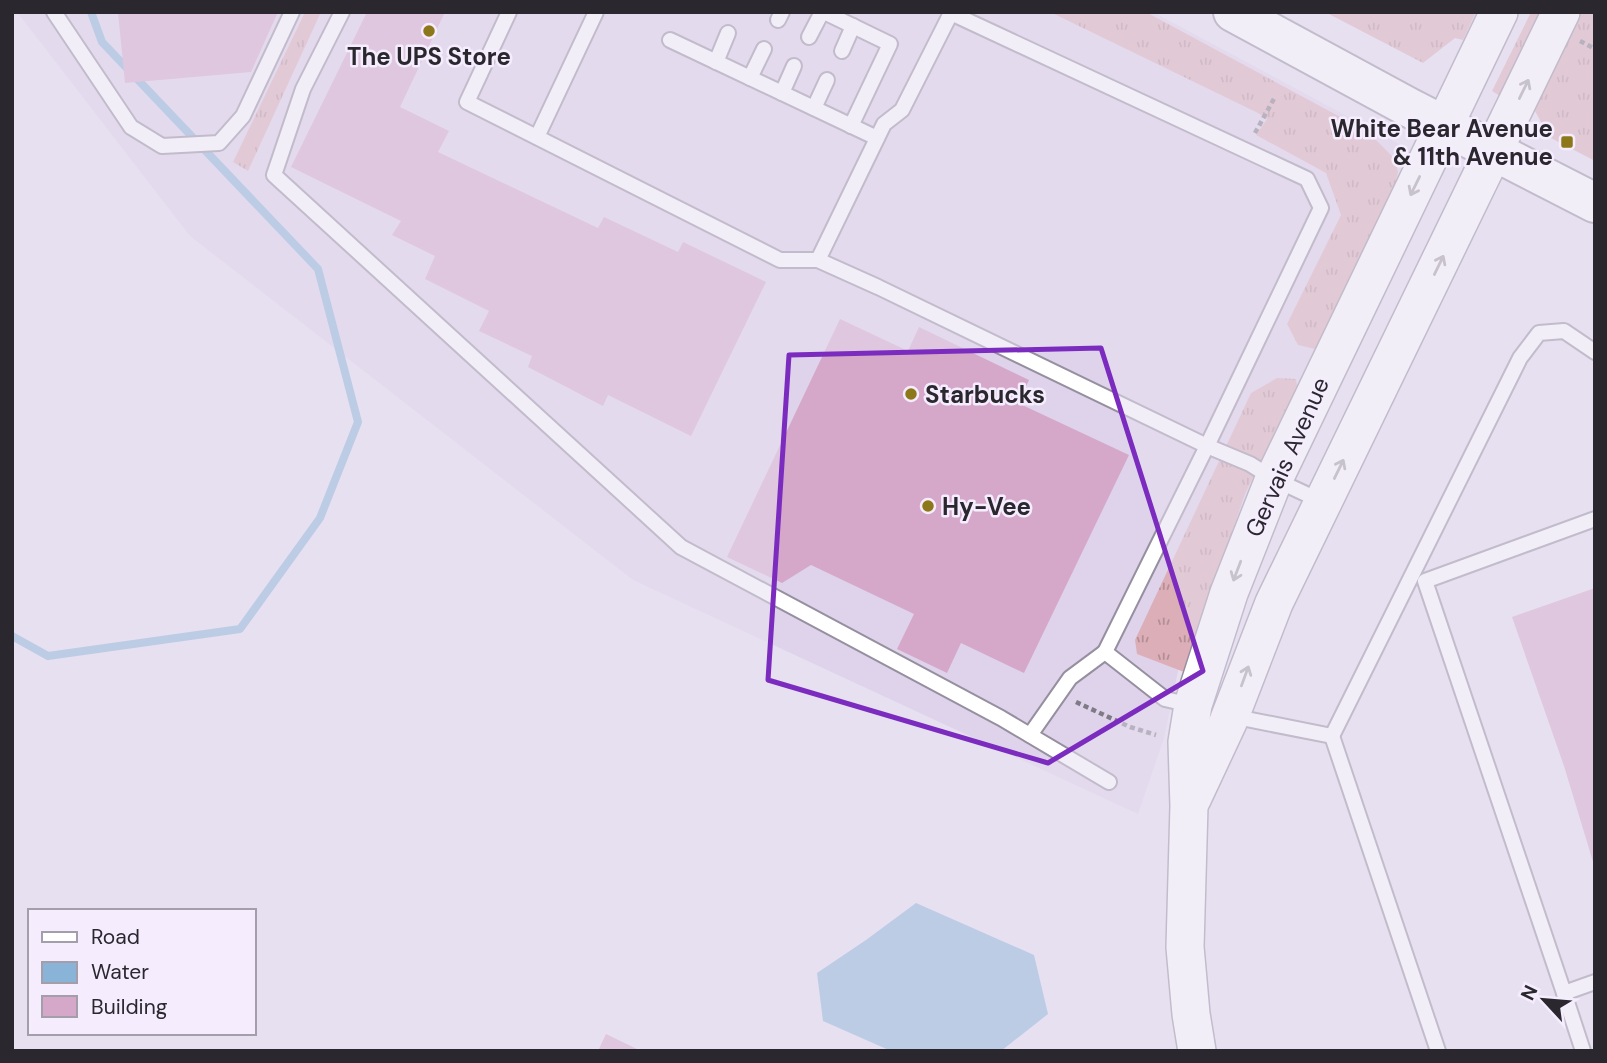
<svg xmlns="http://www.w3.org/2000/svg" width="1607" height="1063" font-family="'DM Sans',sans-serif">
  <defs>
    <pattern id="grass-tufts" width="24" height="20" patternUnits="userSpaceOnUse" patternTransform="scale(1.75)"><rect width="24" height="20" fill="#dcaeb7"/><path d="M3 7l-1-3M5 7V3M7 7l1-3M15 17l-1-3M17 17v-4M19 17l1-3" fill="none" stroke="#b38e95"/></pattern>
  </defs>
  <rect width="100%" height="100%" fill="#e7e0f1"/>
  <path fill="#ded3eb" d="M17 12H1153L1414 152 1215 567 1178 671 1164 738 1138 814 633 580 190 236Z"/>
  <g fill="url(#grass-tufts)">
    <path d="M305 12H321L248 171 233 162Z"/>
    <path d="M1050 12H1146L1368 132 1395 159 1398 172 1395 184 1315 349 1298 345 1287 324 1341 215 1326 173 1256 135 1267 119 1258 113Z"/>
    <path d="M1325 12H1476L1463 40 1455 38 1423 63Z"/>
    <path d="M1531 12H1541L1500 96 1492 91Z"/>
    <path d="M1578 12H1595V161L1549 137 1535 111 1560 49Z"/>
    <path d="M1277 378 1296 379 1297 386 1245 494 1184 672 1137 654 1135 640 1251 393Z"/>
  </g>
  <path fill="#8ab3d8" d="M916 903 1034 955 1048 1014 1001 1051H891L823 1021 817 973 866 940Z"/>
  <g fill="none" stroke-linecap="round" stroke-linejoin="round">
    <path stroke="#8ab3d8" stroke-width="8" d="M12 636 48 656 240 629 320 518 358 422 318 269 102 42 91 12"/>
  </g>
  <g fill="#d5a8ca">
    <path d="M118 12H278L251 72 125 83Z"/>
    <path d="M367 12H445L400 107 449 131 438 152 598 228 604 217 678 252 683 242 766 282 691 436 608 395 603 406 528 367 532 356 479 331 489 311 425 279 435 256 392 235 401 221 291 167Z"/>
    <path d="M840 319 908 351 919 327 1029 380 1018 403 1129 455 1024 673 961 643 947 673 897 649 914 614 811 565 782 583 727 557Z"/>
    <path d="M1595 588V865H1594L1564 766 1512 617Z"/>
    <path d="M606 1034 641 1051H598Z"/>
  </g>
  <g fill="none" stroke-linecap="round" stroke-linejoin="round">
    <g stroke="#968f9f" stroke-width="18">
      <g id="service">
        <path d="M54 12 131 127 162 146 219 143 243 116 292 12"/>
        <path d="M342 12 303 89 274 175 681 547 1001 718 1109 782"/>
        <path d="M509 12 467 102 780 260H818L878 287 1207 446 1105 652 1165 699 1191 705"/>
        <path d="M824 12 890 44 851 126"/>
        <path d="M778 20 782 12"/>
        <path d="M809 37 822 12"/>
        <path d="M670 40 877 138"/>
        <path d="M842 51 853 26"/>
        <path d="M716 62 728 33"/>
        <path d="M750 78 764 49"/>
        <path d="M782 93 794 66"/>
        <path d="M814 108 827 80"/>
        <path d="M537 137 596 12"/>
        <path d="M818 260 884 124 902 110 951 13 1307 179 1321 208 1207 446 1250 464 1274 479 1323 502"/>
        <path d="M1595 519 1425 581 1564 993 1595 982"/>
        <path d="M1231 716 1332 736 1520 358 1539 333 1564 331 1595 352"/>
        <path d="M1030 735 1070 678 1105 652"/>
        <path d="M1332 736 1438 1051"/>
        <path d="M1564 993 1583 1051"/>
      </g>
    </g>
    <g stroke="#968f9f" stroke-width="40">
      <g id="tertiary">
        <path d="M1192 799 1228 722 1274 603 1561 12"/>
        <path d="M1197 1051 1191 1014 1185 947 1189 806 1187 742 1193 705 1229 593 1274 479 1499 12"/>
      </g>
    </g>
    <g stroke="#968f9f" stroke-width="42">
      <path id="secondary" d="M1233 12 1410 108 1595 203"/>
    </g>
    <g stroke="#7f7b86" stroke-width="4.5" stroke-dasharray="5 3.5" stroke-linecap="butt">
      <path d="M1580 41 1595 49"/>
      <path d="M1255 133 1275 97"/>
      <path d="M1076 702 1130 727 1156 735"/>
    </g>
    <use href="#service" stroke="#fff" stroke-width="14"/>
    <use href="#tertiary" stroke="#fff" stroke-width="37"/>
    <use href="#secondary" stroke="#fff" stroke-width="38"/>
  </g>
  <defs><path id="oneway-shaft" d="M-6 0H5M1.5-3L5.5 0L1.5 3" fill="none" stroke-width="1.6" stroke-linecap="round" stroke-linejoin="round" transform="scale(1.75)"/></defs>
  <g stroke="#9f9ea1">
    <use href="#oneway-shaft" transform="translate(1524 89) rotate(-64)"/>
    <use href="#oneway-shaft" transform="translate(1415 186) rotate(116)"/>
    <use href="#oneway-shaft" transform="translate(1439 265) rotate(-64)"/>
    <use href="#oneway-shaft" transform="translate(1339 469) rotate(-64)"/>
    <use href="#oneway-shaft" transform="translate(1237 571) rotate(111)"/>
    <use href="#oneway-shaft" transform="translate(1245 676) rotate(-70)"/>
  </g>
  <path d="M0 0H1607V1063H0ZM1101 348 1203 671 1048 763 768 680 789 355Z" fill="#e7e0f1" fill-opacity=".55" fill-rule="evenodd"/>
  <path fill="none" stroke="#7b2cbf" stroke-width="5" stroke-linejoin="round" d="M1101 348 1203 671 1048 763 768 680 789 355Z"/>
  <g fill="#8d771b" stroke="#f5edfe" stroke-width="2.5">
    <circle cx="429" cy="31" r="7"/>
    <rect x="1560" y="135" width="14" height="14" rx="3.5"/>
    <circle cx="911" cy="394" r="7"/>
    <circle cx="928" cy="506" r="7"/>
  </g>
  <g text-anchor="middle" dominant-baseline="central" stroke-width="5" stroke-linejoin="round" paint-order="stroke">
    <g font-size="24" font-weight="bold" fill="#2a272e" stroke="#f5edfe" text-anchor="start">
      <text x="429" y="56" text-anchor="middle">The UPS Store</text>
      <text x="1553" y="128" text-anchor="end">White Bear Avenue<tspan x="1553" dy="28">&amp; 11th Avenue</tspan></text>
      <text x="925" y="394">Starbucks</text>
      <text x="942" y="506">Hy-Vee</text>
    </g>
    <g font-size="24" fill="#2a272e" stroke="#f5edfe">
      <text transform="translate(1287 457) rotate(-66)">Gervais Avenue</text>
    </g>
  </g>
  <rect width="1607" height="1063" fill="none" stroke="#2a272e" stroke-width="28"/>
  <rect x="28" y="909" width="228" height="126" fill="#f5edfe" stroke="#a49eab" stroke-width="2"/>
  <rect x="42" y="932" width="35" height="10" fill="#ffffff" stroke="#a49eab" stroke-width="2"/>
  <text x="91" y="944" font-size="21" fill="#2a272e">Road</text>
  <rect x="42" y="962" width="35" height="21" fill="#8ab3d8" stroke="#a49eab" stroke-width="2"/>
  <text x="91" y="979" font-size="21" fill="#2a272e">Water</text>
  <rect x="42" y="996" width="35" height="21" fill="#d5a8ca" stroke="#a49eab" stroke-width="2"/>
  <text x="91" y="1014" font-size="21" fill="#2a272e">Building</text>
  <g transform="translate(1544 1000) rotate(296)" stroke="#f5edfe" stroke-width="5" paint-order="stroke">
  <path d="M0-5L12 26L0 18L-12 26Z" fill="#2a272e"/>
  <text y="-10" font-size="19" font-weight="bold" text-anchor="middle" fill="#2a272e">N</text>
  </g>
</svg>
